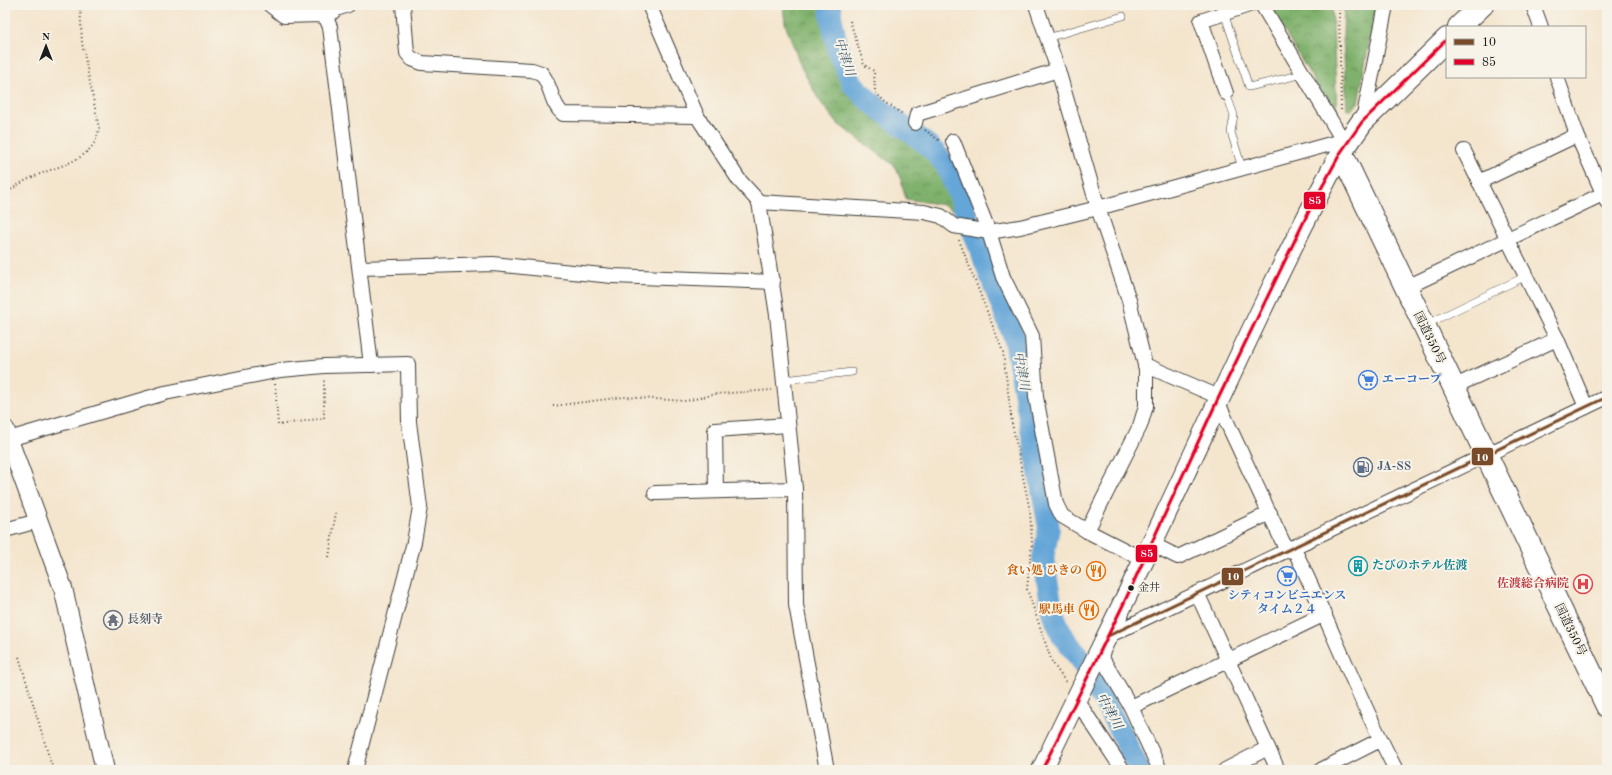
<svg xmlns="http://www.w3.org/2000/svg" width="1612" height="775" font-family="'Old Standard TT','Noto Serif JP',serif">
  <defs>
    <pattern id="forest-crowns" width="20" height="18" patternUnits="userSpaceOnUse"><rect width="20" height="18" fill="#7fb16c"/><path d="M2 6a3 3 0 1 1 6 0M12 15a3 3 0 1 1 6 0" fill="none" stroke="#678f58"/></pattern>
  </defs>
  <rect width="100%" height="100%" fill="#f7f3e8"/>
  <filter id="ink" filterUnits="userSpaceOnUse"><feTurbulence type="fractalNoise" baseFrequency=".025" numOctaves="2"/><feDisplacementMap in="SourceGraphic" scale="8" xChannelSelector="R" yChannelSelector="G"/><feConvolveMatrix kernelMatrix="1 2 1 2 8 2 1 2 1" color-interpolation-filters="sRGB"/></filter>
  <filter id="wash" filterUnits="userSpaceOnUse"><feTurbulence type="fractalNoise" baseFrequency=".012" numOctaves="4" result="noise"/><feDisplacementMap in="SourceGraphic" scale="16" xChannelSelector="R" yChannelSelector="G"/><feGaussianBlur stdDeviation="0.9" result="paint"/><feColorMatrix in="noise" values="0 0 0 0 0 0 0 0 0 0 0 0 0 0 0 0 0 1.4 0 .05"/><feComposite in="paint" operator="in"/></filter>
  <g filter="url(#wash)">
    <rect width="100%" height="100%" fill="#f4e5cd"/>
    <g fill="url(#forest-crowns)" stroke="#4e6644">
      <path d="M783 5H822L833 57 856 100 927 152 942 169 959 214 944 205 906 199 901 180 895 166 838 124 819 100 801 67 785 23Z"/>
      <path d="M1269 5 1332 6 1337 113 1330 108Z"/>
      <path d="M1344 5H1376L1358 103 1351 110H1347L1343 37Z"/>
    </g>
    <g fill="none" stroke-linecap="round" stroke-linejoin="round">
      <path stroke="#65a6d8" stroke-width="22" d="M831 5V16L838 50 852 83 868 100 929 146 946 165 960 197 1015 340 1049 528 1043 558 1053 613 1062 635 1081 660 1119 729 1139 770"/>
    </g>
  </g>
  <g filter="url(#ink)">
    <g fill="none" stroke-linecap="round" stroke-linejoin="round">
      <g stroke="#3c3a37" stroke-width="8">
        <g id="service">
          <path d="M1224 13 1249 87 1303 74"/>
          <path d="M1047 38 1123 16"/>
          <path d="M1226 93 1234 115 1231 132 1242 168"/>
          <path d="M1425 325 1526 276"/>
          <path d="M784 380 852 372"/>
        </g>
      </g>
      <g stroke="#3c3a37" stroke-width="16">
        <g id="minor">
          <path d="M270 5 284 16 320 15 326 18 330 27 371 365"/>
          <path d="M403 5 407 53 412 59 422 63 532 70 541 73C552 85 550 103 563 114L697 116"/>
          <path d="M649 5 697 116 739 180 759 202 777 315 795 489 796 605 827 770"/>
          <path d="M1036 5 1058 70 1098 208 1129 300 1146 369V406L1140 426 1087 531"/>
          <path d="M1262 5 1339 134 1341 152"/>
          <path d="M1533 5 1541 27"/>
          <path d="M326 18 336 9 348 5"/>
          <path d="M1557 77 1577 135 1607 202"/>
          <path d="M1226 93 1201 21 1249 5"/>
          <path d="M1363 120 1386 5"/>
          <path d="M915 123 917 114 1058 70"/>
          <path d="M953 141 989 232 1003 277 1032 336 1036 397 1056 504 1062 516 1087 531 1144 560"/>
          <path d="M1464 151 1557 339 1586 407"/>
          <path d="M1479 182 1577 135"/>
          <path d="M759 202 924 212 941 216 954 226 989 232 1020 227 1098 208 1334 143 1341 152"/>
          <path d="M360 268 493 264 612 276 773 282"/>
          <path d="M1405 288 1607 192"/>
          <path d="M1145 365 1219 397"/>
          <path d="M1453 387 1557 339"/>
          <path d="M1217 401 1287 551"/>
          <path d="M9 439 165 393 281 370 324 366 408 364 409 422 420 507 414 542 355 770"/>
          <path d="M716 491 715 430 788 425"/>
          <path d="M655 493 795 489"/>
          <path d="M5 530 38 521"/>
          <path d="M1152 544 1178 557 1270 513"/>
          <path d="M1293 547C1329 621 1358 698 1396 770"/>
          <path d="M1198 595 1278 770"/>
          <path d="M1108 636 1607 397"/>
          <path d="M1099 653 1131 707 1160 770"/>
          <path d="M1076 699 1123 770"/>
          <path d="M1131 707 1325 614"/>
          <path d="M1225 770 1268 748"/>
          <path d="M1321 770 1380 740"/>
        </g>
      </g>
      <g stroke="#3c3a37" stroke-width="20">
        <path id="tertiary" d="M5 429 63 588 105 770"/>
      </g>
      <g stroke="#3c3a37" stroke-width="22">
        <path id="secondary" d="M1042 770C1078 694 1116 619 1152 543 1214 413 1272 280 1341 152"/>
      </g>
      <g stroke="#3c3a37" stroke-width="24">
        <g id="trunk">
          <path d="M1459 27 1482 5"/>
          <path d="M1447 39 1362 122 1341 152 1607 706"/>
        </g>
      </g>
      <g stroke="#3c3a37" stroke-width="2" stroke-dasharray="1 3" stroke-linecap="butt">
        <path d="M1339 5 1341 111"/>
        <path d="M850 21 864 65 874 71 875 92 885 102 904 115"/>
        <path d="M925 130 941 142"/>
        <path d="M5 195C13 188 21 182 31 178 57 165 95 162 99 128L82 43 80 5"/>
        <path d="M959 240 1003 352 1012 423 1030 511 1032 543 1027 589 1052 662 1067 684"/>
        <path d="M275 384 278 425 324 418V379"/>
        <path d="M553 406 624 397 686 401 716 394 772 390"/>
        <path d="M329 557 336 512"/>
        <path d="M19 657 53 770"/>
      </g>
      <use href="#service" stroke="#fff" stroke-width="7"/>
      <use href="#minor" stroke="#fff" stroke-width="14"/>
      <use href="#tertiary" stroke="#fff" stroke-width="18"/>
      <use href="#secondary" stroke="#fff" stroke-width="20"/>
      <use href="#trunk" stroke="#fff" stroke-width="22"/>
      <g stroke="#f7f3e8" stroke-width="6">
        <path id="bus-1" d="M1108 636 1607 397"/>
      </g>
      <g stroke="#f7f3e8" stroke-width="6">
        <path id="bus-2" d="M1042 770 1123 605 1217 401 1310 209 1341 152 1362 122 1447 39"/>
      </g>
      <use href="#bus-1" stroke="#7a4b2a" stroke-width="3"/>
      <use href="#bus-2" stroke="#e4002b" stroke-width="3"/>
    </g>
  </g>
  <defs>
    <g id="supermarket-ring" transform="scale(1)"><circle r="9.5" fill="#f7f3e8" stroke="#3f7fe0" stroke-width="1.5"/><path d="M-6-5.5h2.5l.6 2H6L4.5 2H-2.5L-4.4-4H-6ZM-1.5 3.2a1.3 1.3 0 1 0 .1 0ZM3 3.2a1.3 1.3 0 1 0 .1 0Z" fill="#3f7fe0"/></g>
    <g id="fuel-ring" transform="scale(1)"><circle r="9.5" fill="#f7f3e8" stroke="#5c6f8a" stroke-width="1.5"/><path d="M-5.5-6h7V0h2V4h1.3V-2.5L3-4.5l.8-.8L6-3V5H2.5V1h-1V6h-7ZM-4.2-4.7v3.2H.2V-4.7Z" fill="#5c6f8a"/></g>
    <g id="building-ring" transform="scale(1)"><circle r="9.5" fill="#f7f3e8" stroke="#0f9aa8" stroke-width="1.5"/><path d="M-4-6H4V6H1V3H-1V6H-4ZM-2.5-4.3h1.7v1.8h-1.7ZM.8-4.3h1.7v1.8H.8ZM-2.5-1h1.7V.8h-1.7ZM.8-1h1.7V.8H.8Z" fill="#0f9aa8"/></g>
    <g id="restaurant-ring" transform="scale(1)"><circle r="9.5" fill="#f7f3e8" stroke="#e8710a" stroke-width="1.5"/><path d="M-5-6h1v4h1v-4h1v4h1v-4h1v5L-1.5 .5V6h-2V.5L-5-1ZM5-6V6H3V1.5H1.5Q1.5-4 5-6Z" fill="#e8710a"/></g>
    <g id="hospital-ring" transform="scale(1)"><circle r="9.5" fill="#f7f3e8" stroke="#e0444e" stroke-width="1.5"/><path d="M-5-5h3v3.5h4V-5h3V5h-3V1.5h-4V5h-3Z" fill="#e0444e"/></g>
    <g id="temple-ring" transform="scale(1)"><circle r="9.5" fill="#f7f3e8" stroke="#6b7280" stroke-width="1.5"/><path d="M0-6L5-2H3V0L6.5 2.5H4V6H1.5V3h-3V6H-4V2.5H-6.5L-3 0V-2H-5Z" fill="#6b7280"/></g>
  </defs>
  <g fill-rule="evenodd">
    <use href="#supermarket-ring" x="1368" y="380"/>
    <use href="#fuel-ring" x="1363" y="467"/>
    <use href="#building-ring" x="1358" y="566"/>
    <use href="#restaurant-ring" x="1096" y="571"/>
    <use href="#supermarket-ring" x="1287" y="576"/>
    <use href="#hospital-ring" x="1583" y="584"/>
    <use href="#restaurant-ring" x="1089" y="610"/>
    <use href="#temple-ring" x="113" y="620"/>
  </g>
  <circle fill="#1c1c1c" stroke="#f7f3e8" stroke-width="1.5" cx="1131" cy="588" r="3.5"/>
  <g text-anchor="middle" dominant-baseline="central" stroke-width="4" stroke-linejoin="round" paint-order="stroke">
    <g font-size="11" fill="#1c1c1c" stroke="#f7f3e8" text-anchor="start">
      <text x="1138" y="588">金井</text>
    </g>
    <g font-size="12" fill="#1c1c1c" stroke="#f7f3e8">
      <text transform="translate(1429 338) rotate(64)">国道350号</text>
      <text transform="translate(1570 630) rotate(64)">国道350号</text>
    </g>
    <g font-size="12" font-weight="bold" fill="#366cbe" stroke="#f7f3e8" text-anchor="start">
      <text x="1382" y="380">エーコープ</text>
      <text x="1287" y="596" text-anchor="middle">シティコンビニエンス<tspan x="1287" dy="14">タイム２４</tspan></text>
    </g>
    <g font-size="12" font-weight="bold" fill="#4e5e75" stroke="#f7f3e8" text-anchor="start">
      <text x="1377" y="467">JA-SS</text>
    </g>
    <g font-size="12" font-weight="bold" fill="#0d838f" stroke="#f7f3e8" text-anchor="start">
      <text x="1372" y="566">たびのホテル佐渡</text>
    </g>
    <g font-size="12" font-weight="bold" fill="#c56008" stroke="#f7f3e8" text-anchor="end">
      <text x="1082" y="571">食い処 ひきの</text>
      <text x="1075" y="610">駅馬車</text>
    </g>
    <g font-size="12" font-weight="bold" fill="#be3a42" stroke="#f7f3e8" text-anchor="end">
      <text x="1569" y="584">佐渡総合病院</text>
    </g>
    <g font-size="12" font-weight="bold" fill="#5b616d" stroke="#f7f3e8" text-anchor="start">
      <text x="127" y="620">長刻寺</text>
    </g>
    <g font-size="13" font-style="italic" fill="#3d5a71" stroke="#f7f3e8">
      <text transform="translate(844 57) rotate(72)">中津川</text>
      <text transform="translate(1021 371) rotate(80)">中津川</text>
      <text transform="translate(1109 711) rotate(61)">中津川</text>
    </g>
  </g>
  <g stroke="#f7f3e8" stroke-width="1.5">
    <rect x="1303" y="191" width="23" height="19" rx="4" fill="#e4002b"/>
    <rect x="1471" y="447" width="23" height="19" rx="4" fill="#7a4b2a"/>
    <rect x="1135" y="544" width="23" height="19" rx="4" fill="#e4002b"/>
    <rect x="1221" y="567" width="23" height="19" rx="4" fill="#7a4b2a"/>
  </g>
  <g font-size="11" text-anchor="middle" font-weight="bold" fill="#fff">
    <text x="1315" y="204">85</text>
    <text x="1482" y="461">10</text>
    <text x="1147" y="557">85</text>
    <text x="1233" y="580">10</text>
  </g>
  <rect width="1612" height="775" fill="none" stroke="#f7f3e8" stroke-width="20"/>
  <rect x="1446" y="26" width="140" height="52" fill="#f7f3e8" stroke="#9f9d96"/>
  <rect x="1454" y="39" width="20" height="6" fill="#7a4b2a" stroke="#9f9d96"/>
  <text x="1482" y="46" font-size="12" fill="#1c1c1c">10</text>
  <rect x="1454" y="59" width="20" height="6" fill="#e4002b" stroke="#9f9d96"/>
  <text x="1482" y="66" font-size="12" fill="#1c1c1c">85</text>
  <g transform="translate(46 46)" stroke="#f7f3e8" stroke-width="3" paint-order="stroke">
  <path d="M0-3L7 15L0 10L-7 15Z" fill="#1c1c1c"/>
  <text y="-6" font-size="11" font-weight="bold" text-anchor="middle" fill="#1c1c1c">N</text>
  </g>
</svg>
